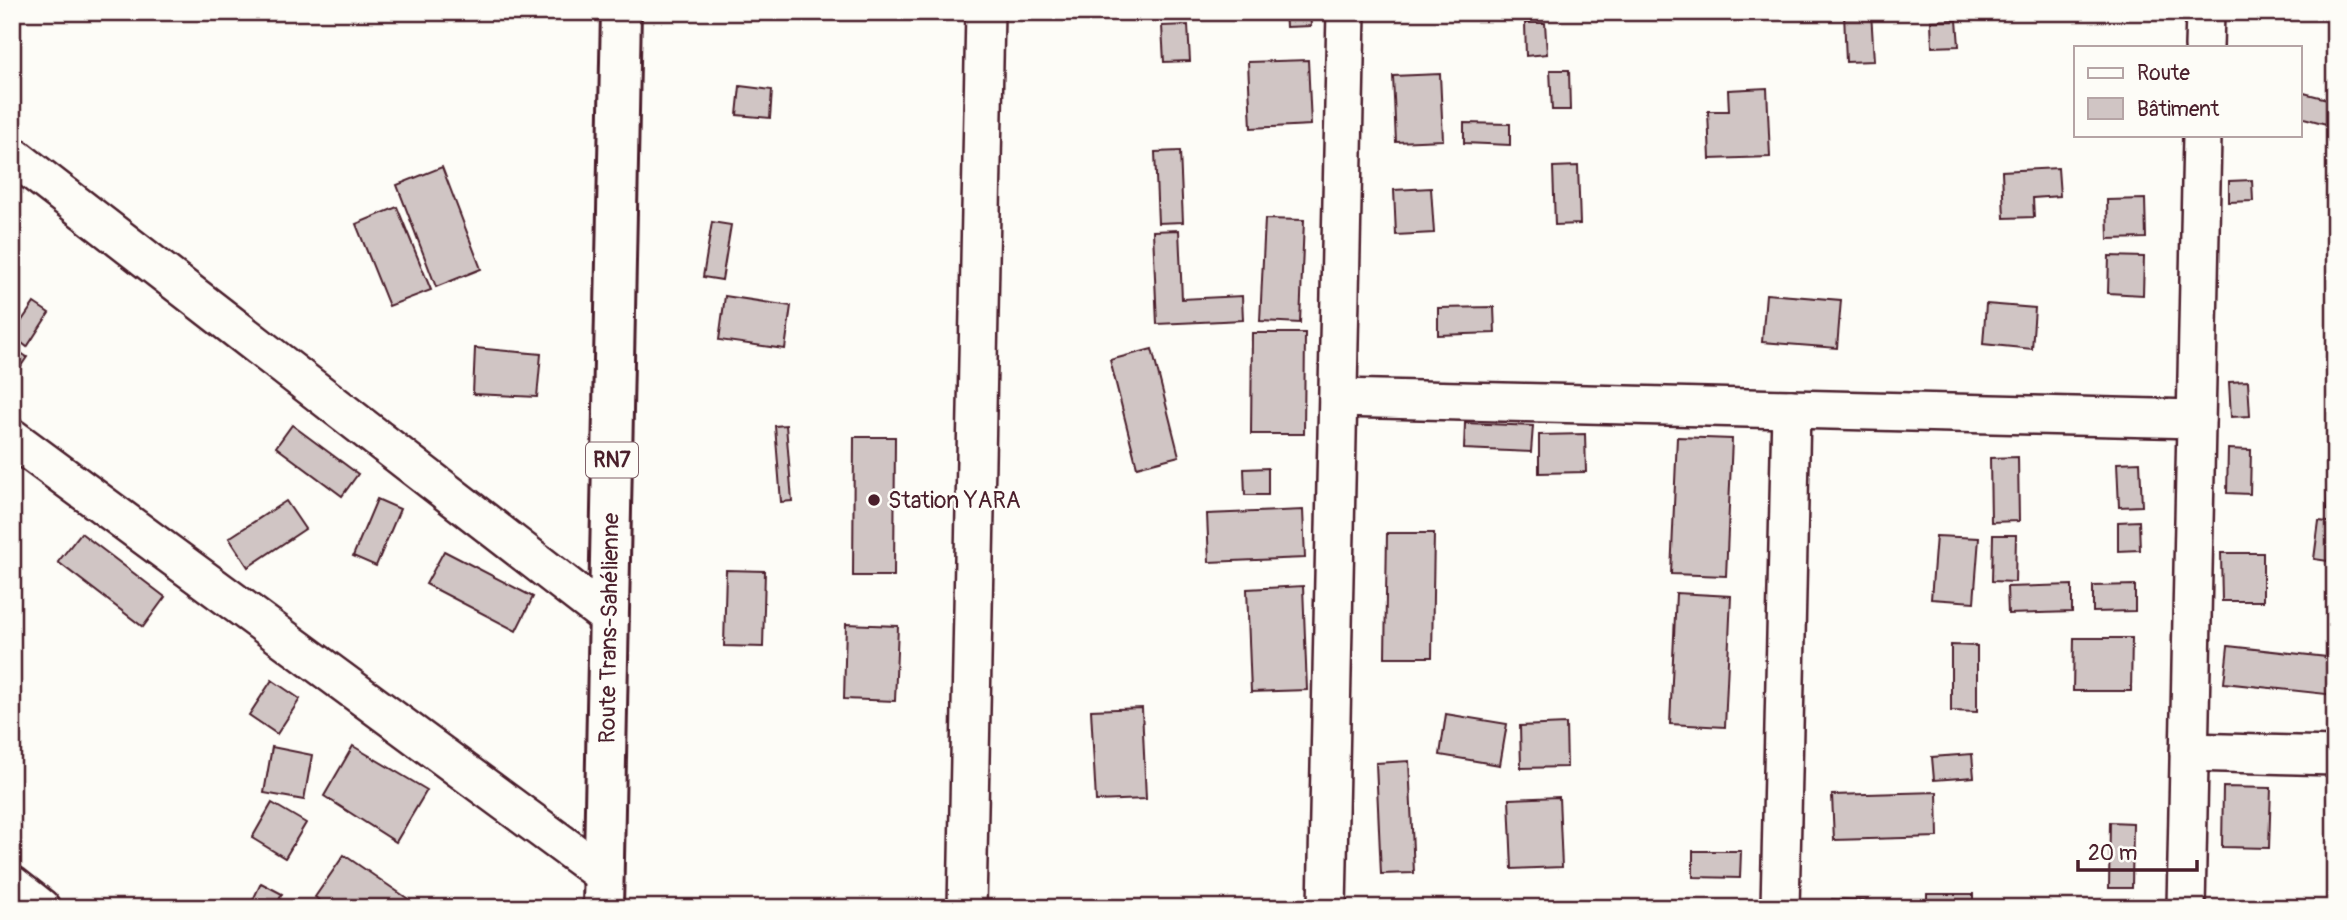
<svg xmlns="http://www.w3.org/2000/svg" width="2347" height="920" font-family="Pangolin,sans-serif">
  <rect width="100%" height="100%" fill="#fdfcf7"/>
  <filter id="ink" filterUnits="userSpaceOnUse"><feTurbulence type="fractalNoise" baseFrequency=".0143" numOctaves="2"/><feDisplacementMap in="SourceGraphic" scale="14" xChannelSelector="R" yChannelSelector="G"/><feConvolveMatrix kernelMatrix="1 2 1 2 8 2 1 2 1" color-interpolation-filters="sRGB"/></filter>
  <g filter="url(#ink)">
    <g fill="#d0c5c4" stroke="#4a1f2b" stroke-width="2">
      <path d="M1285 12H1310L1311 26 1286 27Z"/>
      <path d="M1871 12 1874 61 1846 62 1844 13Z"/>
      <path d="M1957 20 1959 46 1932 47 1931 21Z"/>
      <path d="M1525 23H1545L1547 54 1526 56Z"/>
      <path d="M1188 25 1190 61 1164 62 1162 26Z"/>
      <path d="M1308 60 1311 125 1251 128 1248 62Z"/>
      <path d="M1550 70H1569L1570 110H1552Z"/>
      <path d="M1440 74 1443 140 1396 142 1393 76Z"/>
      <path d="M740 86 772 90 770 118 737 115Z"/>
      <path d="M1767 88 1770 157 1710 159 1708 111H1729L1728 90Z"/>
      <path d="M2300 92 2335 101 2330 125 2300 117Z"/>
      <path d="M1464 123 1510 124V145L1464 143Z"/>
      <path d="M1180 151 1183 222 1158 223 1155 152Z"/>
      <path d="M1578 166 1580 224 1555 225 1553 167Z"/>
      <path d="M442 167 481 269 436 287 397 185Z"/>
      <path d="M2058 168 2060 196 2033 198 2034 217 2004 218 2002 171Z"/>
      <path d="M2252 180 2253 201 2229 202V181Z"/>
      <path d="M1431 188 1434 233 1396 235 1394 190Z"/>
      <path d="M2145 199 2146 238 2108 239 2107 200Z"/>
      <path d="M397 207 431 290 389 306 356 224Z"/>
      <path d="M1265 219 1304 220 1300 323 1260 321Z"/>
      <path d="M712 222 731 225 722 280 703 277Z"/>
      <path d="M1179 230 1182 299 1242 296 1243 320 1157 324 1153 231Z"/>
      <path d="M2109 256 2144 257 2143 295 2108 293Z"/>
      <path d="M1766 294 1841 300 1837 348 1762 342Z"/>
      <path d="M725 296 791 306 785 349 719 340Z"/>
      <path d="M34 303 49 313 27 347 12 335Z"/>
      <path d="M1986 304 2035 308 2032 349 1983 344Z"/>
      <path d="M1494 307 1495 333 1438 335V308Z"/>
      <path d="M1252 333H1305L1304 434H1251Z"/>
      <path d="M12 347 27 357 12 379Z"/>
      <path d="M475 348 541 354 537 397 473 394Z"/>
      <path d="M1152 349 1179 456 1137 467 1110 360Z"/>
      <path d="M2248 381 2250 416 2231 417 2229 382Z"/>
      <path d="M1465 423 1533 426 1531 452 1464 449Z"/>
      <path d="M292 425 358 474 342 496 276 447Z"/>
      <path d="M786 425 792 501 781 502 775 426Z"/>
      <path d="M1585 434 1586 472 1539 473V435Z"/>
      <path d="M854 437H895L894 576H853Z"/>
      <path d="M1677 437 1732 439 1726 576 1671 574Z"/>
      <path d="M2330 442H2335V511L2327 510Z"/>
      <path d="M2228 449 2251 450 2250 494 2227 493Z"/>
      <path d="M2018 457 2019 521 1991 522 1990 458Z"/>
      <path d="M2140 462 2142 506 2119 507 2117 463Z"/>
      <path d="M1268 468V495H1245L1244 469Z"/>
      <path d="M377 499 400 509 376 566 353 556Z"/>
      <path d="M286 501 305 529 248 567 229 538Z"/>
      <path d="M1303 510 1305 558 1209 562 1207 514Z"/>
      <path d="M2139 521 2140 550 2118 551V522Z"/>
      <path d="M2319 521 2335 523V562L2314 559Z"/>
      <path d="M81 533 165 597 143 627 58 562Z"/>
      <path d="M1387 533H1434L1432 657H1385Z"/>
      <path d="M1993 535H2016L2015 582 1992 581Z"/>
      <path d="M1936 536 1979 538 1974 602 1931 599Z"/>
      <path d="M444 551 533 597 516 631 426 584Z"/>
      <path d="M2221 553H2263V601H2222Z"/>
      <path d="M726 570 765 571 763 647 724 646Z"/>
      <path d="M2072 585V612L2008 614 2007 587Z"/>
      <path d="M2135 585V611L2093 612V586Z"/>
      <path d="M1303 586 1307 690 1251 692 1247 589Z"/>
      <path d="M1676 593 1731 596 1725 727 1670 724Z"/>
      <path d="M846 624 898 626 895 701 844 699Z"/>
      <path d="M2074 638H2132L2131 691H2073Z"/>
      <path d="M1951 645 1977 646V712L1951 711Z"/>
      <path d="M2228 646 2335 658V695L2224 683Z"/>
      <path d="M272 680 300 699 277 734 249 715Z"/>
      <path d="M1142 708 1146 799 1096 801 1091 710Z"/>
      <path d="M1446 714 1507 724 1500 765 1440 755Z"/>
      <path d="M1566 724 1567 767 1521 768 1520 726Z"/>
      <path d="M353 746 427 790 396 842 324 796Z"/>
      <path d="M272 747 312 755 304 800 264 793Z"/>
      <path d="M1972 754 1974 777 1934 780 1932 757Z"/>
      <path d="M1409 761 1414 873 1381 874 1376 763Z"/>
      <path d="M2223 787 2271 788 2269 848 2222 847Z"/>
      <path d="M1937 792 1938 837 1834 840 1832 795Z"/>
      <path d="M1559 797 1562 867 1512 869 1509 799Z"/>
      <path d="M272 803 306 823 285 858 252 838Z"/>
      <path d="M2110 822 2133 823 2132 888H2109Z"/>
      <path d="M1693 851H1741L1740 878 1693 877Z"/>
      <path d="M344 855 417 905 415 908H330L315 897Z"/>
      <path d="M261 883 282 894 275 908H249Z"/>
      <rect x="1927" y="894" width="46" height="14"/>
      <path d="M1832 899 1871 901 1870 908H1832Z"/>
    </g>
    <g fill="none" stroke-linecap="round" stroke-linejoin="round">
      <g stroke="#4a1f2b" stroke-width="42">
        <g id="street">
          <path d="M2204 47 2205 12"/>
          <path d="M12 155 609 618"/>
          <path d="M1338 398 2196 419"/>
          <path d="M12 438 604 875"/>
          <path d="M2189 752 2335 756"/>
          <path d="M12 885 41 908"/>
          <path d="M967 908 985 12"/>
          <path d="M1327 908 1346 12"/>
          <path d="M1780 908 1791 409"/>
          <path d="M2186 908 2202 135"/>
        </g>
      </g>
      <g stroke="#4a1f2b" stroke-width="44">
        <path id="highway" d="M603 908 621 12"/>
      </g>
      <use href="#street" stroke="#fdfcf7" stroke-width="37"/>
      <use href="#highway" stroke="#fdfcf7" stroke-width="38"/>
    </g>
  </g>
  <circle fill="#4a1f2b" stroke="#fdfcf7" stroke-width="2.5" cx="874" cy="500" r="7"/>
  <g text-anchor="middle" dominant-baseline="central" stroke-width="5" stroke-linejoin="round" paint-order="stroke">
    <rect fill="#fdfcf7" stroke="#806168" stroke-width="2" x="586" y="442.5" width="52" height="35" rx="5"/>
    <g font-size="21" font-weight="bold" fill="#4a1f2b">
      <text x="612" y="460">RN7</text>
    </g>
    <g font-size="23" fill="#4a1f2b" stroke="#fdfcf7" text-anchor="start">
      <text x="888" y="500">Station YARA</text>
    </g>
    <g font-size="23" fill="#4a1f2b" stroke="#fdfcf7">
      <text transform="translate(609 628) rotate(-89)">Route Trans-Sahélienne</text>
    </g>
  </g>
  <rect width="2347" height="920" fill="none" stroke="#fdfcf7" stroke-width="42"/>
  <rect x="21" y="21" width="2305" height="878" fill="none" stroke="#4a1f2b" stroke-width="2.5" filter="url(#ink)"/>
  <rect x="2074" y="46" width="228" height="91" fill="#fdfcf7" stroke="#b5a4a5" stroke-width="2"/>
  <rect x="2088" y="68" width="35" height="10" fill="#fdfcf7" stroke="#b5a4a5" stroke-width="2"/>
  <text x="2137" y="80" font-size="21" fill="#4a1f2b">Route</text>
  <rect x="2088" y="98" width="35" height="21" fill="#d0c5c4" stroke="#b5a4a5" stroke-width="2"/>
  <text x="2137" y="116" font-size="21" fill="#4a1f2b">Bâtiment</text>
  <path d="M2078 860v10h119v-10" fill="none" stroke="#4a1f2b" stroke-width="3.5"/>
  <text x="2088" y="860" font-size="21" fill="#4a1f2b" stroke="#fdfcf7" stroke-width="5" paint-order="stroke">20 m</text>
</svg>
